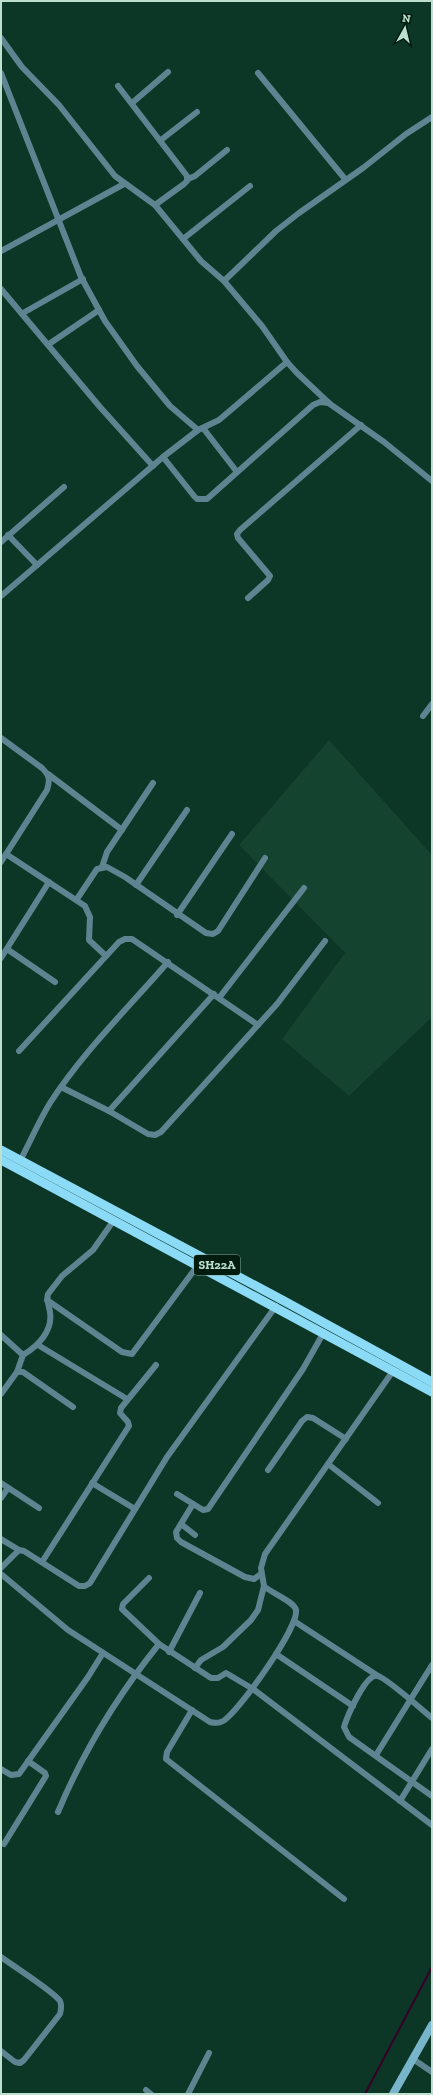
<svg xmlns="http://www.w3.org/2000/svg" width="433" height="2095" font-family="'Zilla Slab',serif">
  <rect width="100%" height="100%" fill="#0c3625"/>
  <path fill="#144330" d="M329 740 432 855V1017L349 1096 282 1039 345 953 239 845Z"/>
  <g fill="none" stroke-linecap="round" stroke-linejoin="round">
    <path stroke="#360027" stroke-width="2" d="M365 2094 432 1967"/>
    <g stroke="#5f8491" stroke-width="6">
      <path d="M1 38 22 67 59 105 115 176 155 205 201 261 224 281 262 326 287 362 297 373 330 404 384 442 432 481"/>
      <path d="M1 73 81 277 105 321 137 366 170 406 198 430"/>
      <path d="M258 73 345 179"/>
      <path d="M118 86 187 176V181L184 184 155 205"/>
      <path d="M132 103 168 72"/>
      <path d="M161 140 197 112"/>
      <path d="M188 179 195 176 227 150"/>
      <path d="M183 239 250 186"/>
      <path d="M1 251 124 184"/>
      <path d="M224 281 276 231 299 213 363 168 406 134 432 117"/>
      <path d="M1 289 100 407 153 466"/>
      <path d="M23 313 83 279"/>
      <path d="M49 344 99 310"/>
      <path d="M203 428 237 472"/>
      <path d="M163 457 194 496 197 499H207L313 405 320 402 329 403"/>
      <path d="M8 535 37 565"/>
      <path d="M1 542 64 487"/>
      <path d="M1 596 163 457 198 430 219 420 287 362"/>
      <path d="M248 598 268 580 270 576 238 538 237 534 240 530 361 425"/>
      <path d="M423 716 432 704"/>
      <path d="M1 738 42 768C50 776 50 780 47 790L1 862"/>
      <path d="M48 774 122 830"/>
      <path d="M6 854 85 906 90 917 89 940 106 956"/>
      <path d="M102 867 107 852 153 783"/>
      <path d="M136 885 187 810"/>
      <path d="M77 899 97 869 107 867 125 877 206 933 213 934 218 931 265 858"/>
      <path d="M177 915 232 834"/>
      <path d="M7 949 55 982"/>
      <path d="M1 958 49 882"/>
      <path d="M219 998 304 888"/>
      <path d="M19 1051 119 942 125 939H132L258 1025"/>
      <path d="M61 1087 109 1111 148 1134 155 1135 161 1132 277 1004 325 941"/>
      <path d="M109 1111 214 994"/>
      <path d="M20 1161C30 1142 39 1121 50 1103 82 1053 129 1007 168 962"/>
      <path d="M47 1300 122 1352 132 1354 198 1265"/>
      <path d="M1 1335 23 1355 17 1372"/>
      <path d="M38 1345 127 1399"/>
      <path d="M23 1355C38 1346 53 1331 50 1312 49 1306 46 1300 48 1294L62 1276 93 1250 114 1220"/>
      <path d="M1 1394 17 1372H23L73 1407"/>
      <path d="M328 1464 378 1503"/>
      <path d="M268 1470 302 1421 307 1417 313 1418 346 1439"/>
      <path d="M1 1483 39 1508"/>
      <path d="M92 1483 135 1509"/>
      <path d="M177 1494 203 1510 208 1509 303 1369 324 1332"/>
      <path d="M1 1498 8 1488"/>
      <path d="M193 1504 176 1532 177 1538 181 1542 245 1577 254 1579 261 1574"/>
      <path d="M181 1524 195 1535"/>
      <path d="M1 1539 19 1550"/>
      <path d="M42 1562 129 1426 128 1422 120 1413 121 1408 156 1365"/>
      <path d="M1 1568 19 1550 24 1551 79 1586H85L90 1583 167 1457 276 1306"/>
      <path d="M1 1574 68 1630 210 1722C217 1724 222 1723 227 1718 242 1706 299 1627 296 1610 294 1601 271 1593 264 1586L261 1568 265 1554 393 1371"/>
      <path d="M149 1578 123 1604 122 1609 159 1644 211 1678H218L226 1673 253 1689 432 1825"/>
      <path d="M294 1621 378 1676"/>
      <path d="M169 1652 200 1593"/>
      <path d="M276 1654 353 1706"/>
      <path d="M195 1668 201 1660 223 1647 251 1620 258 1610 264 1586"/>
      <path d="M192 1710 167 1752 166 1759 344 1899"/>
      <path d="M432 1718C422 1710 388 1679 378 1676 366 1672 347 1717 344 1727L349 1737 432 1796"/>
      <path d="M376 1755 432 1665"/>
      <path d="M1 1769 11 1775 19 1774 88 1677 103 1653"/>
      <path d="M400 1801 432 1749"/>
      <path d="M58 1812C83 1752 118 1695 159 1644"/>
      <path d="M4 1844 46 1776 45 1773 28 1761"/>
      <path d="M1 1957C13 1966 53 1991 60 2001 62 2005 61 2010 60 2014L24 2060 20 2063 15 2062 1 2051"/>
      <path d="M413 2059 432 2072"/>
      <path d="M146 2090 151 2094"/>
      <path d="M188 2094 209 2053"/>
    </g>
    <path stroke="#78b5ca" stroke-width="8" d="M393 2094 432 2025"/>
    <g stroke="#8bdaf6" stroke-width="9">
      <path d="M1 1150 286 1302 432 1382"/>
      <path d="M1 1160 432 1392"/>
    </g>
  </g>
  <g text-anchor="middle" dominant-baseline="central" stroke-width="3.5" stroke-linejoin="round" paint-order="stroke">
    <rect fill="#001c0f" stroke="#84a594" stroke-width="1" x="194" y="1255" width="46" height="20" rx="3"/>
    <g font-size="12" font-weight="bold" fill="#bce0cd">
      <text x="217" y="1265">SH22A</text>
    </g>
  </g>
  <rect width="433" height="2095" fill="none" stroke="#bce0cd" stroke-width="4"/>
  <g transform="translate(405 28) rotate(8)" stroke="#001c0f" stroke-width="3" paint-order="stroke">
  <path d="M0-3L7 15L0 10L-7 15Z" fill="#bce0cd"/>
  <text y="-6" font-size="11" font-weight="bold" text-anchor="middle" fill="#bce0cd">N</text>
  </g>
</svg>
